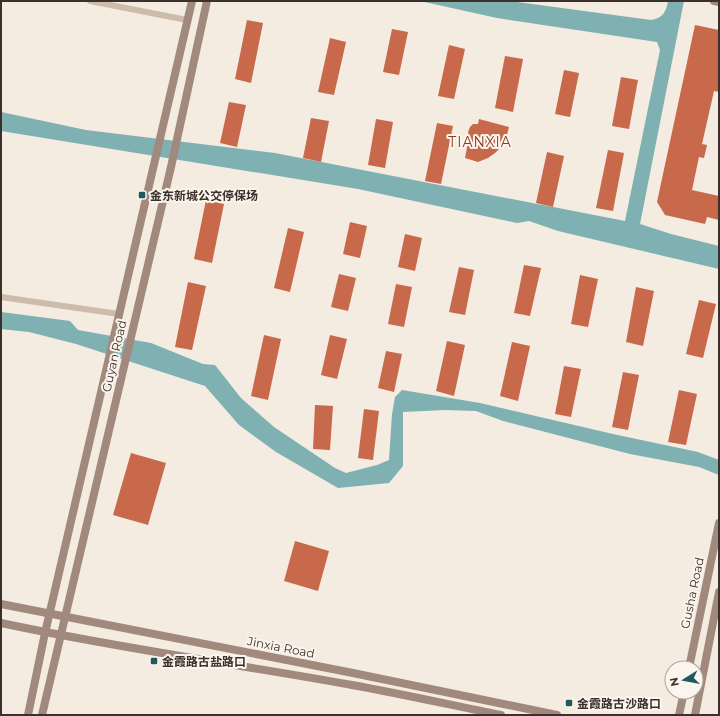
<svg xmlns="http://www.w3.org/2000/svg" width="720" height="716" font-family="Montserrat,'Noto Sans SC',sans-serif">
  <rect width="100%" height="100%" fill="#f4ebe1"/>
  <g fill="#7fb0b2">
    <path d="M420 1H510L651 20C663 18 666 12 668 1H684L640 224 671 234 719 246V269L558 231 529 221 517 223 358 189 1 131V112L86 130 275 153 625 221 660 50 657 42 497 18Z"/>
    <path d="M1 312 70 321 78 330 151 343 203 364 215 365 241 398 274 427 335 468 346 473 377 465 389 460 392 414 395 397 402 390 480 403 540 417 613 434 698 452 719 460V475L699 467 630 454 503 421 476 411 445 410 403 412V466L389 483 338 488 276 452 239 425 205 386 76 344 29 332 1 329Z"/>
  </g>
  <g fill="#c8694b">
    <path d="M247 20 263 23 251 83 235 79Z"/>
    <path d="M695 25 719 30V92L714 91 702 144 707 145 704 158 699 157 692 190 719 196V220L707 217 705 224 665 215 657 202Z"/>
    <path d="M392 29 408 32 399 75 383 72Z"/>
    <path d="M330 38 346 42 334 95 318 92Z"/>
    <path d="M449 45 465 49 454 99 438 96Z"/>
    <path d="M505 56 523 59 513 112 495 108Z"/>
    <path d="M564 70 579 73 570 117 555 114Z"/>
    <path d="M621 77 638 80 629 129 612 126Z"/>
    <path d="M229 102 246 105 237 147 220 143Z"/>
    <path d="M311 118 329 121 321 162 303 158Z"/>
    <path d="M376 119 393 122 385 168 368 165Z"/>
    <path d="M479 119 509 127 505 143 495 153 488 158 478 162 465 158 469 137 468 132 470 127 473 124H478Z"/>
    <path d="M437 123 453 126 441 184 425 181Z"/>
    <path d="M608 150 624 153 613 211 596 208Z"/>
    <path d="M547 152 564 156 553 207 536 203Z"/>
    <path d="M206 200 224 204 212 263 194 259Z"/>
    <path d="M350 222 367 226 360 258 343 254Z"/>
    <path d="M288 228 304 232 290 292 274 288Z"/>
    <path d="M405 234 422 238 415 271 398 267Z"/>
    <path d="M524 265 541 268 530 316 514 313Z"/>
    <path d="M459 267 474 270 465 315 449 312Z"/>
    <path d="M339 274 356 278 348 311 331 307Z"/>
    <path d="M580 275 598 279 588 327 571 324Z"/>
    <path d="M188 282 206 286 192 350 175 347Z"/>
    <path d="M396 284 412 287 404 327 388 324Z"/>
    <path d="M636 287 654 291 643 346 626 342Z"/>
    <path d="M699 300 716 304 703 358 686 354Z"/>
    <path d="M264 335 281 339 268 400 251 396Z"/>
    <path d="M330 335 347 339 337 379 321 375Z"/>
    <path d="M447 341 465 345 454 396 436 391Z"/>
    <path d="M512 342 530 346 518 401 500 396Z"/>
    <path d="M386 351 402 354 394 392 378 388Z"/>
    <path d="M564 366 581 369 571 417 555 414Z"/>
    <path d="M623 372 639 375 628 430 612 427Z"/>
    <path d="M679 390 697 394 686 445 668 442Z"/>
    <path d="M315 405 333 406 330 450 313 449Z"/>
    <path d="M364 409 379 411 373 460 358 458Z"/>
    <path d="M131 453 166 463 148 525 113 515Z"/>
    <path d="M295 541 329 551 318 591 284 581Z"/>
  </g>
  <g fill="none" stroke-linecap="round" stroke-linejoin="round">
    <g stroke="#cdbbac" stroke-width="6">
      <path d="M90 1 187 20"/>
      <path d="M1 297 119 314"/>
    </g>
    <g stroke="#a18a7d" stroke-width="8">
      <path d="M714 1 719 2"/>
      <path d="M1 604 353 673 557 715"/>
      <path d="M1 623C118 648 235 664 352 685 402 694 451 705 501 715"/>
      <path d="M689 668 719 523"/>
      <path d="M28 715 45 633 192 1"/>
      <path d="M42 715 171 167 207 1"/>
      <path d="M679 715 684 692"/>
      <path d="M695 715 719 592"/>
    </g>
  </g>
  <g fill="#1f5a5e" stroke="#fbf5ee" stroke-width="1.5">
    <rect x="138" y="191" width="8" height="8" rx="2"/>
    <rect x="150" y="657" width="8" height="8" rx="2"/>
    <rect x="565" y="699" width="8" height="8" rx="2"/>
  </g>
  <g text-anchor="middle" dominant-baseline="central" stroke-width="4" stroke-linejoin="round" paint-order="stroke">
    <g font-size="12" font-weight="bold" fill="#3b302b" stroke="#fbf5ee" text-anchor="start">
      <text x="150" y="195">金东新城公交停保场</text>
      <text x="162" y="661">金霞路古盐路口</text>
      <text x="577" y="703">金霞路古沙路口</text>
    </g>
    <g font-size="12" fill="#3b302b" stroke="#fbf5ee">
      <text transform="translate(114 356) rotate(-77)">Guyan Road</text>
      <text transform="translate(692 593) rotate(-78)">Gusha Road</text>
      <text transform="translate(281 647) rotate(11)">Jinxia Road</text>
    </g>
    <g font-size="14" letter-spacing="1" fill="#8c3b22" stroke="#fbf5ee">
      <text x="480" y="142">TIANXIA</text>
    </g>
  </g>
  <rect width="720" height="716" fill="none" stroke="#3b302b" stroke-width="4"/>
  <g transform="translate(684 680) rotate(259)"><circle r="19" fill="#fbf5ee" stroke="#aea6a0"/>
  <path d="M0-3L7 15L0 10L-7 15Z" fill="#1f5a5e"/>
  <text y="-6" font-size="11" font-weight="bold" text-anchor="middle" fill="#3b302b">N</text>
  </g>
</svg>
